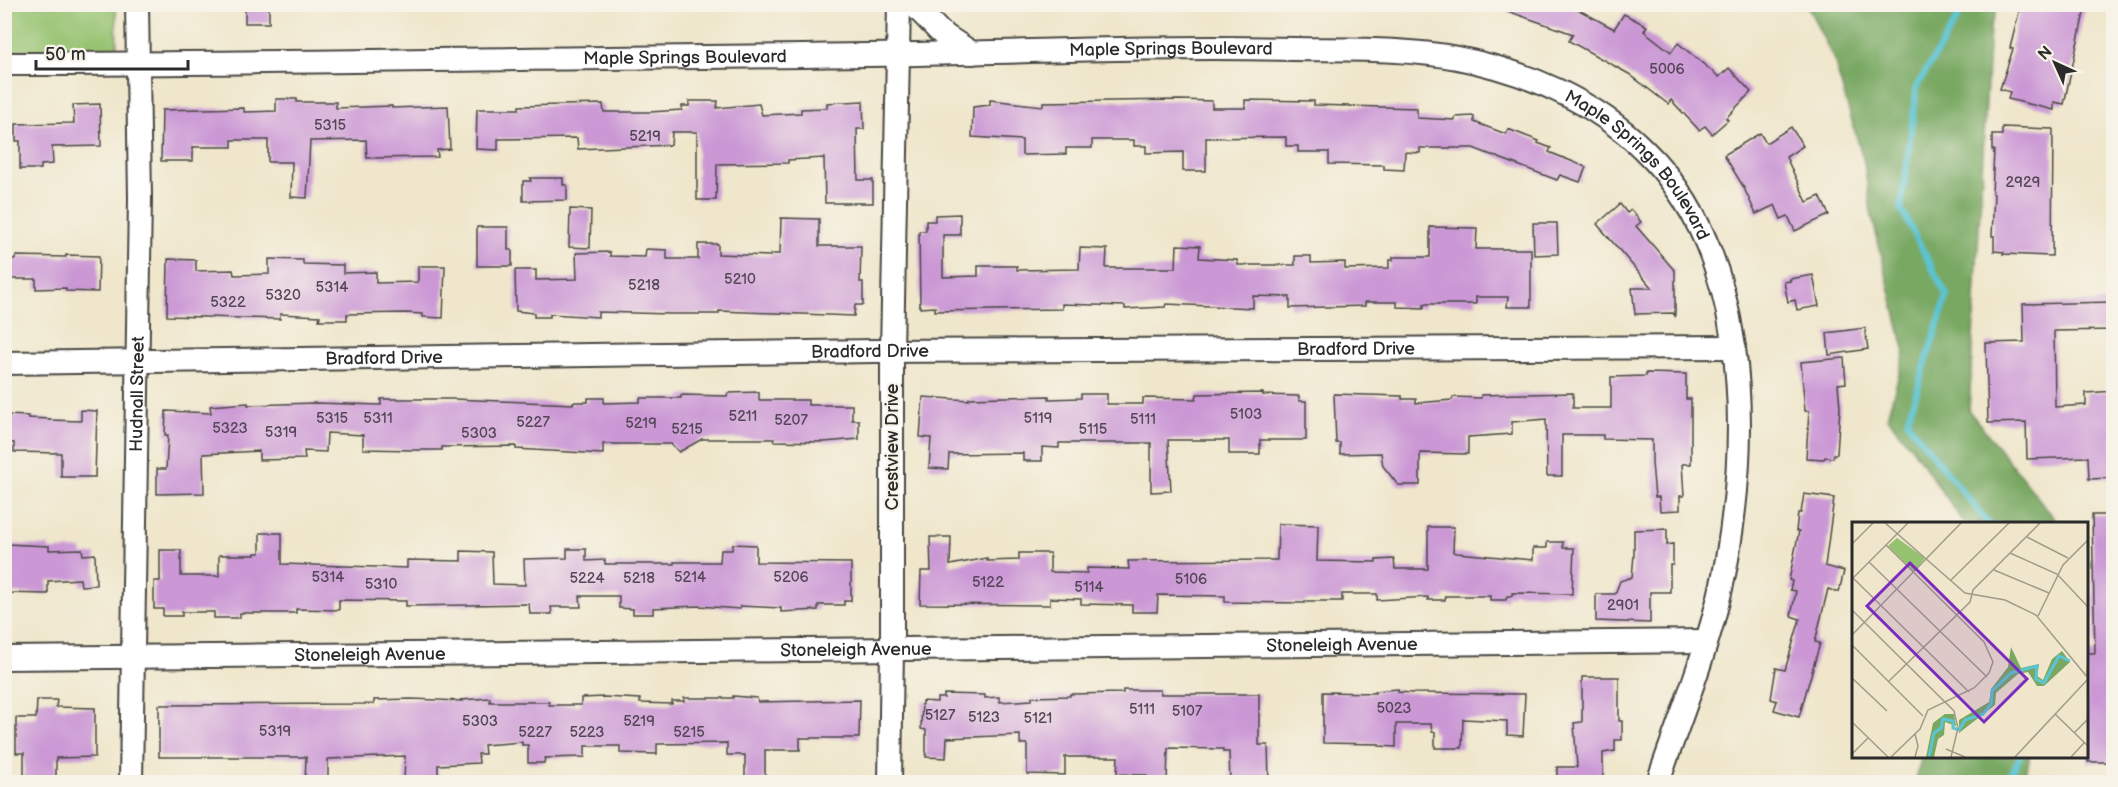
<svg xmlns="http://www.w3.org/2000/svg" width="2118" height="787" font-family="'Balsamiq Sans',sans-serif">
  <rect width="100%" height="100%" fill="#f7f3e8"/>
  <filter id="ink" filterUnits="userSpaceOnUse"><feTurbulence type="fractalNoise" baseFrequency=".0167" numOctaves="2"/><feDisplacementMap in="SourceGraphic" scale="12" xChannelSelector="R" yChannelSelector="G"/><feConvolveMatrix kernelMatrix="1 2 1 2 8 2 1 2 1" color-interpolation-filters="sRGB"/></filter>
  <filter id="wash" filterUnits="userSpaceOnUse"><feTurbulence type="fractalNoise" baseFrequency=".008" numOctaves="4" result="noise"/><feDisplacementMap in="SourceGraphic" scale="24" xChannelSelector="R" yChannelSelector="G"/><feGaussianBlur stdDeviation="1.35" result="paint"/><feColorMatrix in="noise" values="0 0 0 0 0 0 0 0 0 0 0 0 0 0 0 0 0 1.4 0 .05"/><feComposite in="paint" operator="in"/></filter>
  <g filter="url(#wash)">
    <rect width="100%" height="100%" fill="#efe6cb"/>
    <path fill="#95c26f" stroke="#60764d" stroke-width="1.5" d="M4 5H116L117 51 5 53Z"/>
    <g fill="#78a862" stroke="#526a46" stroke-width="1.5">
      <path d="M1807 5H1999L1990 27 1969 411 2058 523H1964L1912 448 1887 417 1905 353 1871 212 1864 162 1834 60Z"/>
      <path d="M1922 756H2030L2024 782H1915Z"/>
    </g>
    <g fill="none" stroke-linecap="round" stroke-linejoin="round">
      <g stroke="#5ac5d4" stroke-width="6">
        <path d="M1966 4 1917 86 1901 209 1947 296 1907 422 1988 523"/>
        <path d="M2007 782 2020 756"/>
      </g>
    </g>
    <g id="blocks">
      <g fill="#cb98d5">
        <rect x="245" y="4" width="24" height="19"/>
        <path d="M1497 4H1568L1614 29 1624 14 1647 26 1644 31 1671 52 1678 43 1719 77 1729 68 1751 92 1726 118 1728 120 1712 134 1705 126 1699 130 1671 100 1668 104 1629 74 1569 41 1573 34 1496 7Z"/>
        <path d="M2021 4H2086L2064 104 2054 102V110L2008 99 2010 92 2000 89 2013 49 2010 48Z"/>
        <path d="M276 99H297V102H336V108L392 106V108L448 106 450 149 437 150 438 157 367 158 366 140 310 141 307 198 291 197 292 162H268V140H232V147H193V161H161L162 110 244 108V112L276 111Z"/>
        <path d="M990 100 1043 106V102L1180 100 1212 101V108H1245V100L1314 101V105L1417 108V118L1455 120V117L1474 116V122L1506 134 1508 129 1539 141 1538 143 1551 148 1549 152 1586 167 1580 182 1560 175 1557 180 1473 148H1420V153L1405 152 1404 170 1384 169V165L1329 164V152H1298V146H1286V137L1206 138V171H1183V152L1146 153V146H1134V140H1092V148H1066V154L1022 155V140L972 137 973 107 990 105Z"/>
        <path d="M689 101H718L717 108 759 104 762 115 801 113V109L827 108V103L863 101 864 129H857L858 180H873V203H825L824 158 788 160V163L717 164 716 200H697V132H672L671 145 578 149 577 138 498 139V150L476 149 477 109H519V106L603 104 604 112H649L682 110V106H689Z"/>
        <path d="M100 104 101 146 52 147 53 164 41 165V169H20V141H16V124L74 123 73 105Z"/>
        <path d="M1791 127 1803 146 1786 157 1807 202 1820 196 1829 215 1795 231 1788 216 1781 219 1775 205 1756 214 1743 186 1724 155 1760 133 1766 143Z"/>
        <path d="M2002 127 2053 129 2052 256 2003 254 2004 252 1994 251V236H1992L1994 194 1992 193 1994 150H1992V135H2002Z"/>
        <path d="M530 178H563V185H567V200L523 201V181H531Z"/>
        <path d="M1620 204 1627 213 1631 210 1641 222 1636 226 1675 271V316L1673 313 1635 314 1632 288H1652L1597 224Z"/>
        <path d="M570 209 591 210 590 248 569 247Z"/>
        <path d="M960 214V235H943V277L978 276V266H1017V270L1079 269 1080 248 1107 249 1106 268H1176L1177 245 1200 246 1199 258 1237 260 1238 265H1295V256H1311V263L1345 262V269L1389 268V260H1393V257H1430V227L1477 228 1476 249H1531V307H1507L1508 297H1476V304H1424V308L1397 307V302H1365V306L1290 308V297L1253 296V308L1166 304 1165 307 1125 309V306L1062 304V309L935 311V307L920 308 919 231H926V221H935V215Z"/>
        <path d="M781 218 819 219V246H861L860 282H863V305H855L854 316 719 311V314H671L598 312V317L550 314V317H534V313L516 311 515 270H536V280L577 279 576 253 610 252V256L645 257 646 249 667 250V259H698V244H718V254L771 256V254H780Z"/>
        <path d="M1533 223H1557L1558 254 1534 255Z"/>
        <path d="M477 227H508V250H512V266H477Z"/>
        <path d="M66 255 99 256 98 292 66 291V288L36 289V279H7L8 259H16V256L66 257Z"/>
        <path d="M168 259 196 260V271L233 270 234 275 269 274V259L303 260V264L343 265V273L376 272V283L418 282V266H445L443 318 423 317V314L406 313 347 314V320H319L320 316 280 314V319L167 316Z"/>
        <path d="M1813 275 1819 306 1797 310 1795 300 1788 302 1784 282 1790 281V279Z"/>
        <path d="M2114 302V330L2054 331 2055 407 2086 405V393L2114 391V478L2089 479 2088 457 2027 459 2026 422 1988 423 1986 343 2024 342 2023 304Z"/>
        <path d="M1865 328 1868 349 1829 355 1827 333Z"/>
        <path d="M1844 358 1846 383 1838 384 1840 407 1837 454H1834L1833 458 1825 457 1824 459 1806 458 1809 411H1805L1801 362Z"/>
        <path d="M1646 373 1686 374V399H1691V464H1682L1684 496H1680V510L1660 511 1659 497H1655L1652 463V440L1603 439V435H1562V476H1547L1546 419 1512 422V434L1468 437V454L1420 453V485H1398L1383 466 1381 453 1340 454V443H1336L1334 394 1402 396V399H1416V403L1452 400 1453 397 1481 398V395L1573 393V408H1611V377L1646 376Z"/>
        <path d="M759 392V400H808V405H852V420H859V439L824 442 774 441V439H702L679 452 671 444H603V454L516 449V446L442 447V450H414L363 449V435L327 433 326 452 304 451 305 459 259 460V451L203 454 204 493 157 494V469H166L168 435H165L166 411 211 413 210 406 248 403V405L316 403 381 405V399H454L573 404V402H588V398H604V403L640 402V398H681V395L727 396 728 393Z"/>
        <path d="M1263 393V395L1299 396V401H1306V440H1260V454H1229V440H1168L1171 491 1151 492V443H1059V448L1042 447V461H1023V453L949 454 948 469 929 468 931 438 920 437 923 397 969 400V398L1049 396V399L1081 398V394H1107V404H1143V398L1196 399 1197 394Z"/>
        <path d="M81 410 97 411 95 477H61V453L14 452V443L4 442 5 415 28 416V418L50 419 49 420 81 421Z"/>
        <path d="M1804 494 1834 498 1825 566 1844 571 1839 592 1828 589 1815 642 1820 643 1799 717 1774 710 1777 701 1771 699 1776 668 1785 670 1800 619 1791 616 1796 591 1790 590 1792 581 1789 580 1799 531H1796L1798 513H1801Z"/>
        <path d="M2092 515H2114V762H2088L2086 653H2095Z"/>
        <path d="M1278 524 1318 525 1317 561 1376 562V560L1394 559 1395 569H1428V527H1454L1453 552 1457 553 1533 560V548H1547V542H1563V548H1574L1572 594 1512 593V596H1507L1506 600H1490V596H1445V600H1428V597L1377 600V594H1342V601H1305V603L1225 602V596L1158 595 1157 612H1132V605L1081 604V599L1050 598V605L920 604 921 571H931L930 537H951L950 565 987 558V561L1019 560V553H1050V572L1087 573V568L1129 569 1128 561 1277 560Z"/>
        <path d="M1667 529V545L1673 544V565H1670V592H1650V623L1596 621V594H1615L1620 581 1632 577 1634 555V530Z"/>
        <path d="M260 533H282V564L407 568V560L461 561V551L492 552 493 584 525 585 524 559 567 558V549H586V561L605 560V564H674V562H720L721 550H732L733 544 756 545V562L851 563V601H844V605H818V610L781 612V608L740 606V609L699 606 653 608V614H633V609L619 608V596H580L581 607H551L552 614H530L529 604 406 606V601L339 600V610L296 609V613H240V618H214V612H182V616H163V609H154V581H160V550H181V576H219V555H255V553H260Z"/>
        <path d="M5 544 49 546V550L82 549 83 555 95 554 96 585 81 586 80 579 48 581V594L4 593Z"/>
        <path d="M1582 677H1619V721H1622V740H1615V751L1603 753V783H1557V767H1577L1574 723 1582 722Z"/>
        <path d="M1398 689V692L1413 693 1525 694 1523 736 1507 735V721L1463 719 1462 748H1435V732H1432L1431 724H1396V747L1379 746V744L1323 743V692L1375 693V691Z"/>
        <path d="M1123 690H1160V694H1259V745H1268L1269 783H1230L1229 752H1223V749L1168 748 1167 783H1147V775L1117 774 1118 757H1065V775L1027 774V744H1020V735L947 738 946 758 926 757V730L921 729 922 701 937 702V698H944V694L985 695V698L999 697 1000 702 1032 700V697L1070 696V694L1123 693Z"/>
        <path d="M733 696 757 698 758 702 860 700 859 738H800V750H765V782H745V755H727V743L657 744V754L620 753V746H585V757L545 758 544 763H528V745H522V742L484 745 485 754H478L479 763 438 765V783H404L405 756 328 759V783H305L306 757H159V705L374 704V700L411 699 462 701 461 700 490 698V702H549V705H581V698L605 697 640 699V703L672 704V701H684V698H733Z"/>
        <path d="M37 700H57L56 707 95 708V757L56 758V783H24V753H16V718H36Z"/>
      </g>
    </g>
  </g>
  <g filter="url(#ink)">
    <use href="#blocks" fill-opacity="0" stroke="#484743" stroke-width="1.5"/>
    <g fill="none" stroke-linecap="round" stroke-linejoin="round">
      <g stroke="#484743" stroke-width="26">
        <g id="minor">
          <path d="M913 4 940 32 972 53"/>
          <path id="s1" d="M4 64C176 64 348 61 520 59 653 57 786 57 919 54 1044 51 1169 46 1294 49 1348 50 1404 48 1457 58 1525 71 1595 101 1644 150 1748 251 1750 424 1727 559 1714 635 1683 709 1658 782"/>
          <path id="s2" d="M4 363 875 351 1734 347"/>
          <path id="s3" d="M4 658 1706 641"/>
          <path id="s4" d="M131 782 140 198 137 4"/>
          <path d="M890 782 892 649V351L899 4"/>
        </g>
      </g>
      <use href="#minor" stroke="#fff" stroke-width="22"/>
    </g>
  </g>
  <g text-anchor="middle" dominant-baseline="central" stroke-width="4.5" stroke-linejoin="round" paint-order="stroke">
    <g font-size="15" fill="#534656">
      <text x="1667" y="69">5006</text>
      <text x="330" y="125">5315</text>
      <text x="645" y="136">5219</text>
      <text x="2023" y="182">2929</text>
      <text x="740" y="279">5210</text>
      <text x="644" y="285">5218</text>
      <text x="332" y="287">5314</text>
      <text x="283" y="295">5320</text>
      <text x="228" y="302">5322</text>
      <text x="1246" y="414">5103</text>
      <text x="743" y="416">5211</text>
      <text x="332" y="418">5315</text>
      <text x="378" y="418">5311</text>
      <text x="1038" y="418">5119</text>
      <text x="1143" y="419">5111</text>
      <text x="791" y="420">5207</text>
      <text x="533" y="422">5227</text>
      <text x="641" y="423">5219</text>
      <text x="230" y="428">5323</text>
      <text x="687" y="429">5215</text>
      <text x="1093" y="429">5115</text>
      <text x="281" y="432">5319</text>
      <text x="479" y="433">5303</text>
      <text x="328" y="577">5314</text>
      <text x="690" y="577">5214</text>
      <text x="791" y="577">5206</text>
      <text x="587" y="578">5224</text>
      <text x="639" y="578">5218</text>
      <text x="1191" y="579">5106</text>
      <text x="988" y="582">5122</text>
      <text x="381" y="584">5310</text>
      <text x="1089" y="587">5114</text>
      <text x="1623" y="605">2901</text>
      <text x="1394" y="708">5023</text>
      <text x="1142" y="709">5111</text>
      <text x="1187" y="711">5107</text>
      <text x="940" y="715">5127</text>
      <text x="984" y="717">5123</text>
      <text x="1038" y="718">5121</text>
      <text x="480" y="721">5303</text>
      <text x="639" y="721">5219</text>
      <text x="275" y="731">5319</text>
      <text x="535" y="732">5227</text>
      <text x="587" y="732">5223</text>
      <text x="689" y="732">5215</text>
    </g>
    <g font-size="18" fill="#2b2b2b" stroke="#f7f3e8">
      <text stroke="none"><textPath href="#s1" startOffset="1167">Maple Springs Boulevard</textPath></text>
      <text stroke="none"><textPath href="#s1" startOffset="681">Maple Springs Boulevard</textPath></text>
      <text stroke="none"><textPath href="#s1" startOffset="1671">Maple Springs Boulevard</textPath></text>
      <text stroke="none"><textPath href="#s2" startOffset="1352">Bradford Drive</textPath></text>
      <text stroke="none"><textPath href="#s2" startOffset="866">Bradford Drive</textPath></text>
      <text stroke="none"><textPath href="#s2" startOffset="380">Bradford Drive</textPath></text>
      <text stroke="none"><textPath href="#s4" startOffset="388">Hudnall Street</textPath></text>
      <text transform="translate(892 447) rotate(-90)">Crestview Drive</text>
      <text stroke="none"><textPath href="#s3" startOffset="1338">Stoneleigh Avenue</textPath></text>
      <text stroke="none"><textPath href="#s3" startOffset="852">Stoneleigh Avenue</textPath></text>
      <text stroke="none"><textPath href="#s3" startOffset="366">Stoneleigh Avenue</textPath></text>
    </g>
  </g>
  <g transform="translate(1852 522)">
    <rect width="236" height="236" fill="#efe6cb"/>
    <path d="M45 16 73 36 62 50 36 24Z" fill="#95c26f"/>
    <path d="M159 125 169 146 187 142 185 154 191 158 200 137 210 129 218 140 192 164H185L176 150 166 152 144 171 143 183 107 211V198L137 180 139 167 156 145ZM93 192H102L104 204 93 200 92 213 86 217 82 235H74L81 201Z" fill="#78a862"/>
    <path fill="none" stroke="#5ac5d4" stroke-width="3" d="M77 235 82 211 89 206 91 197 101 199V206L107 208 113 198 131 192 139 182 140 169 159 151 185 144 184 157 192 161 207 134 218 139"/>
    <path fill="none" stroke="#a19b8b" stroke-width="1.5" d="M32 0 113 71 153 78 184 93 236 156M175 15 216 36M0 22 22 0M34 23 132 120 141 140 137 151 122 166 76 188 68 207 39 235M158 31 205 52 236 85M17 40 135 155M142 48 197 71M1 56 117 170M1 56 57 0M99 58 158 0M0 88 102 189 106 206 99 235M186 94 211 43 236 18M0 113 110 0M0 123 71 194M235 153 236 134M0 156 35 189M36 160 118 80 121 68 189 0M203 192 236 224M0 200 36 235M222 211 236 197M63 212 66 224 63 235M94 227 113 235M0 232 16 216M163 235 236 157M219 235 232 221"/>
    <path fill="#7b2cbf" fill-opacity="0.15" stroke="#7b2cbf" stroke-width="3" d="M58 41 175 157 132 200 15 84Z"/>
    <rect width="236" height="236" fill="none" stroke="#2b2b2b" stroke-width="3"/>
  </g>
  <rect width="2118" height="787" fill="none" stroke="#f7f3e8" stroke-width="24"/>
  <g transform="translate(2055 63) rotate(315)" stroke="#f7f3e8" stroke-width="4.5" paint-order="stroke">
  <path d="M0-4.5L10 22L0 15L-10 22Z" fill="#2b2b2b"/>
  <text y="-9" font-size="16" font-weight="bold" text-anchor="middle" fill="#2b2b2b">N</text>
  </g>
  <path d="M36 60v9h152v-9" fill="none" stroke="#2b2b2b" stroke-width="3"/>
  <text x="45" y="60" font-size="18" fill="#2b2b2b" stroke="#f7f3e8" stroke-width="4.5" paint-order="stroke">50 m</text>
</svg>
